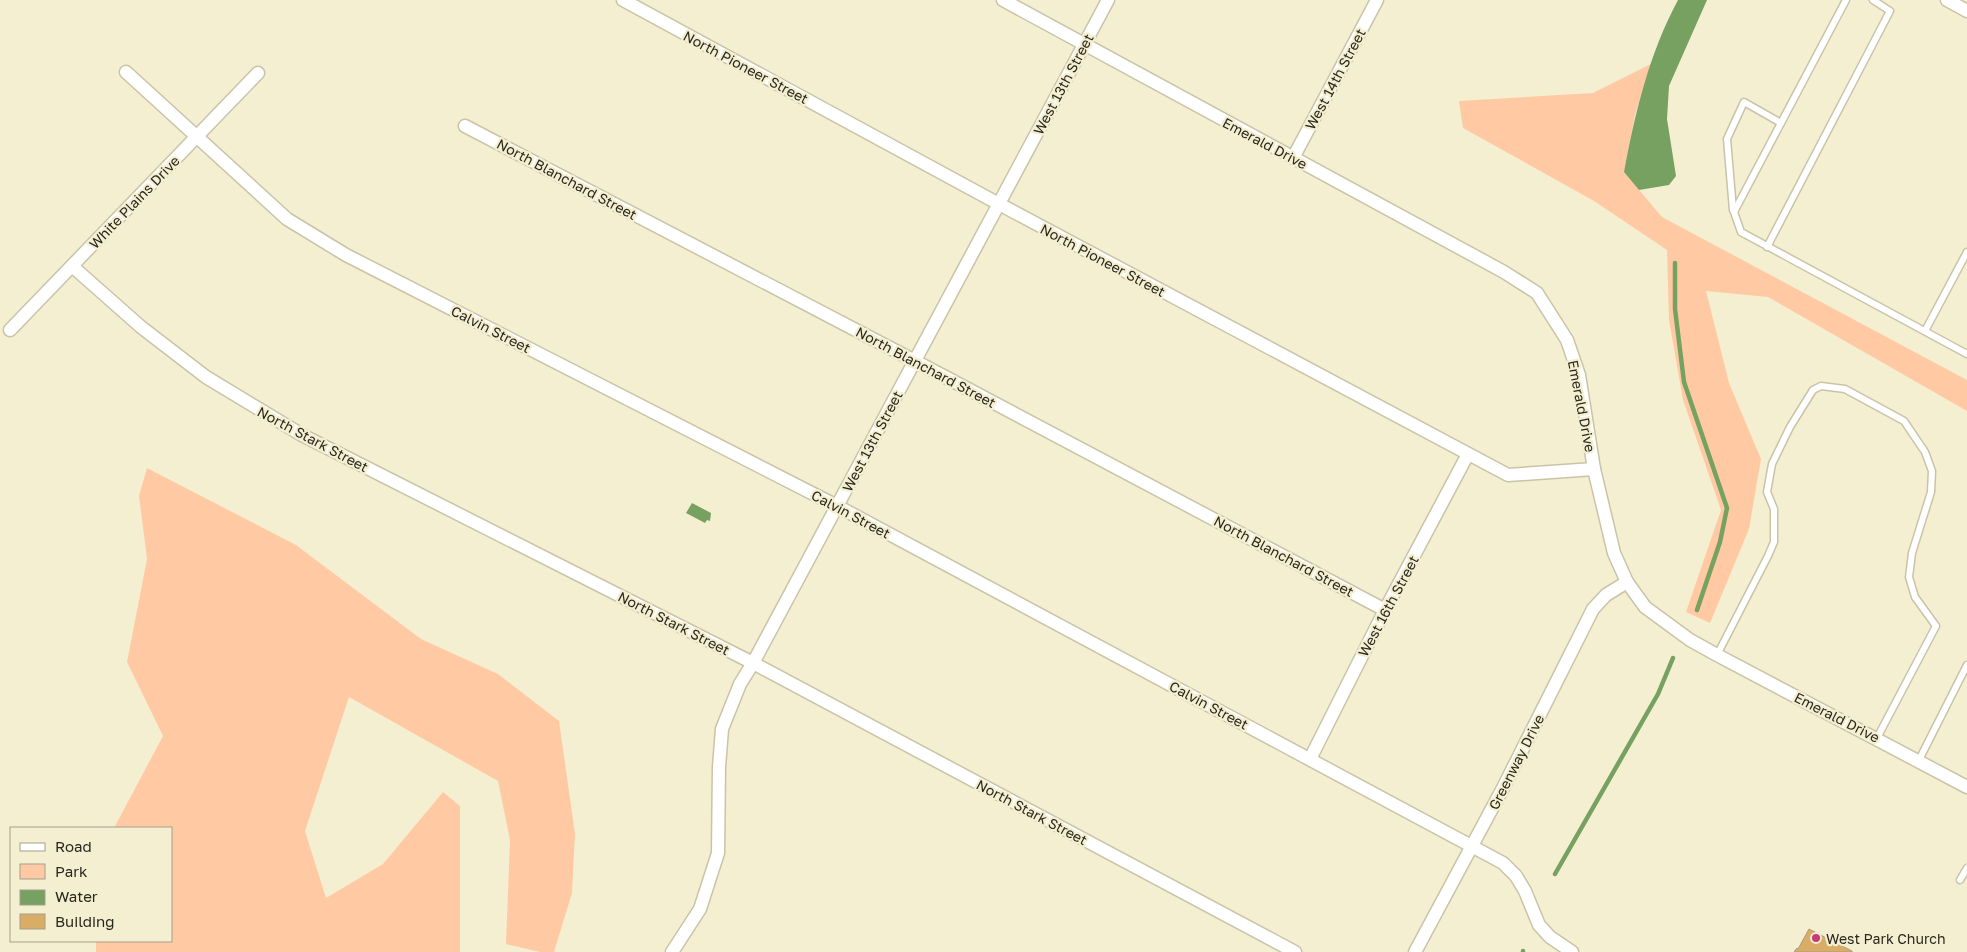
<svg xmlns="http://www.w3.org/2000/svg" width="1967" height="952" font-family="'Golos Text',sans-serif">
  <rect width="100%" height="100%" fill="#f5efd2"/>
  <g fill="#ffcaa3">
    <path d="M1651 64 1635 115 1624 172 1662 217 1967 380V411L1768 297 1706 291 1729 383 1761 459 1749 529 1710 623 1686 612 1721 510 1683 400 1669 320 1667 250 1594 201 1463 128 1459 101 1593 93Z"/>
    <path d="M147 468 296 545 421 639 498 674 559 721 575 834 572 893 554 952H540L506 944 510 840 498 781 349 697 305 831 326 898 383 864 443 792 460 806V952H96V941H171V828H114L163 736 127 662 147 559 139 496Z"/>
  </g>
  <g fill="#77a160">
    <path d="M1678 0H1707L1669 86 1667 119 1676 176 1669 185 1639 190 1624 172C1635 113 1649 54 1678 0Z"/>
    <path d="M692 503 711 513 710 521 707 520 705 523 686 513Z"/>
  </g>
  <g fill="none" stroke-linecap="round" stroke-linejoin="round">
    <g stroke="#77a160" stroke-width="4.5">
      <path d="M1675 263V309L1684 382 1727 508 1720 542 1697 610"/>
      <path d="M1555 874 1658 694 1673 658"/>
      <path d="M1523 952V951"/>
    </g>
  </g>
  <path fill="#daad67" stroke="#aa9a83" d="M1809 929 1852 951V952H1794L1797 948 1798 949Z"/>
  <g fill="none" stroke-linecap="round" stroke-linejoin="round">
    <g stroke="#c9c3a8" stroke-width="9">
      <g id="lane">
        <path d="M1846 0 1734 212 1741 232 1967 354"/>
        <path d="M1733 210 1727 139 1744 102 1781 123"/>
        <path d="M1767 247 1890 11 1873 0"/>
        <path d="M1925 331 1967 252"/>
        <path d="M1717 655 1768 556 1774 542V509L1767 492 1772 464 1790 427 1813 390 1821 386 1845 389 1904 421 1925 452 1932 471 1931 492 1912 553 1909 577 1915 597 1936 626 1877 738"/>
        <path d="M1919 760 1967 665"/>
        <path d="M1960 880 1967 868"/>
      </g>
    </g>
    <g stroke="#c9c3a8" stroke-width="15">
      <g id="street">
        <path d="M623 0 999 204 1508 475 1594 469"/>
        <path d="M1003 0 1504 272 1537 293 1567 340 1579 375 1594 469 1614 553 1627 582 1645 607 1690 640 1717 655 1967 787"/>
        <path d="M1947 0 1967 11"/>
        <path d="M126 72 287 219 346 255 837 506 1503 863 1516 876 1525 891 1539 925 1550 937 1572 952"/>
        <path d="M465 126 915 361 1385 610"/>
        <path d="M1293 158 1377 0"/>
        <path d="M72 266 141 327 206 377 302 435 753 663 1295 952"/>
        <path d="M10 330 258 73"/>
        <path d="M1310 759 1385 610 1468 454"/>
        <path d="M672 952 700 909 718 853 719 767 722 729 740 684 753 663 1108 0"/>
        <path d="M1415 952 1503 788 1593 609 1606 595 1627 582"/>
      </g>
    </g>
    <use href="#lane" stroke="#fff" stroke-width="6"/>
    <use href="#street" stroke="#fff" stroke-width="12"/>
  </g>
  <circle fill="#c73c74" stroke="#f5efd2" stroke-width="2" cx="1816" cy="938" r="5"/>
  <g text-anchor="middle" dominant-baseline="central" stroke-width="4.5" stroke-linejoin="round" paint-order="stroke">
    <g font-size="14" fill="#2a271d" stroke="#f5efd2">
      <text transform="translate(746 67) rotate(28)">North Pioneer Street</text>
      <text transform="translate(1335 79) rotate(-62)">West 14th Street</text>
      <text transform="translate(1063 84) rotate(-62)">West 13th Street</text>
      <text transform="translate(1265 143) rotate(28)">Emerald Drive</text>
      <text transform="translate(567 179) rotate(28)">North Blanchard Street</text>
      <text transform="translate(134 202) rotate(-46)">White Plains Drive</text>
      <text transform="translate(1103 260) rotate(28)">North Pioneer Street</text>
      <text transform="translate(491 329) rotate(27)">Calvin Street</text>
      <text transform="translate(926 367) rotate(28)">North Blanchard Street</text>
      <text transform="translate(1582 406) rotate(79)">Emerald Drive</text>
      <text transform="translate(313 439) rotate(28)">North Stark Street</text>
      <text transform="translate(872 441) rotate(-62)">West 13th Street</text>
      <text transform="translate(851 514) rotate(28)">Calvin Street</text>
      <text transform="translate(1284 556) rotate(28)">North Blanchard Street</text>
      <text transform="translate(1388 606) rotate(-62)">West 16th Street</text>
      <text transform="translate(674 623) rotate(27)">North Stark Street</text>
      <text transform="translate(1209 705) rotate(28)">Calvin Street</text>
      <text transform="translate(1837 717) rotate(27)">Emerald Drive</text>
      <text transform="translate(1516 762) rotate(-63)">Greenway Drive</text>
      <text transform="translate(1032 812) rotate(28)">North Stark Street</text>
    </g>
    <g font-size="14" fill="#2a271d" stroke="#f5efd2" text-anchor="start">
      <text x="1826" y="938">West Park Church</text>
    </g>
  </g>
  <rect x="10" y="827" width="162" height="115" fill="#f5efd2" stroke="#a49f8a"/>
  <rect x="20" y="843" width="25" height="8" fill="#ffffff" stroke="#a49f8a"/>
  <text x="55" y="852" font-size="15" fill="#2a271d">Road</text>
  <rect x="20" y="864" width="25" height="15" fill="#ffcaa3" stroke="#a49f8a"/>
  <text x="55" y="877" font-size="15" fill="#2a271d">Park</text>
  <rect x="20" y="890" width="25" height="15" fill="#77a160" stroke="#a49f8a"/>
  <text x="55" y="902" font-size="15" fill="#2a271d">Water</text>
  <rect x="20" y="914" width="25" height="15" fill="#daad67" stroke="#a49f8a"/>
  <text x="55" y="927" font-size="15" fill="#2a271d">Building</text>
</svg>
